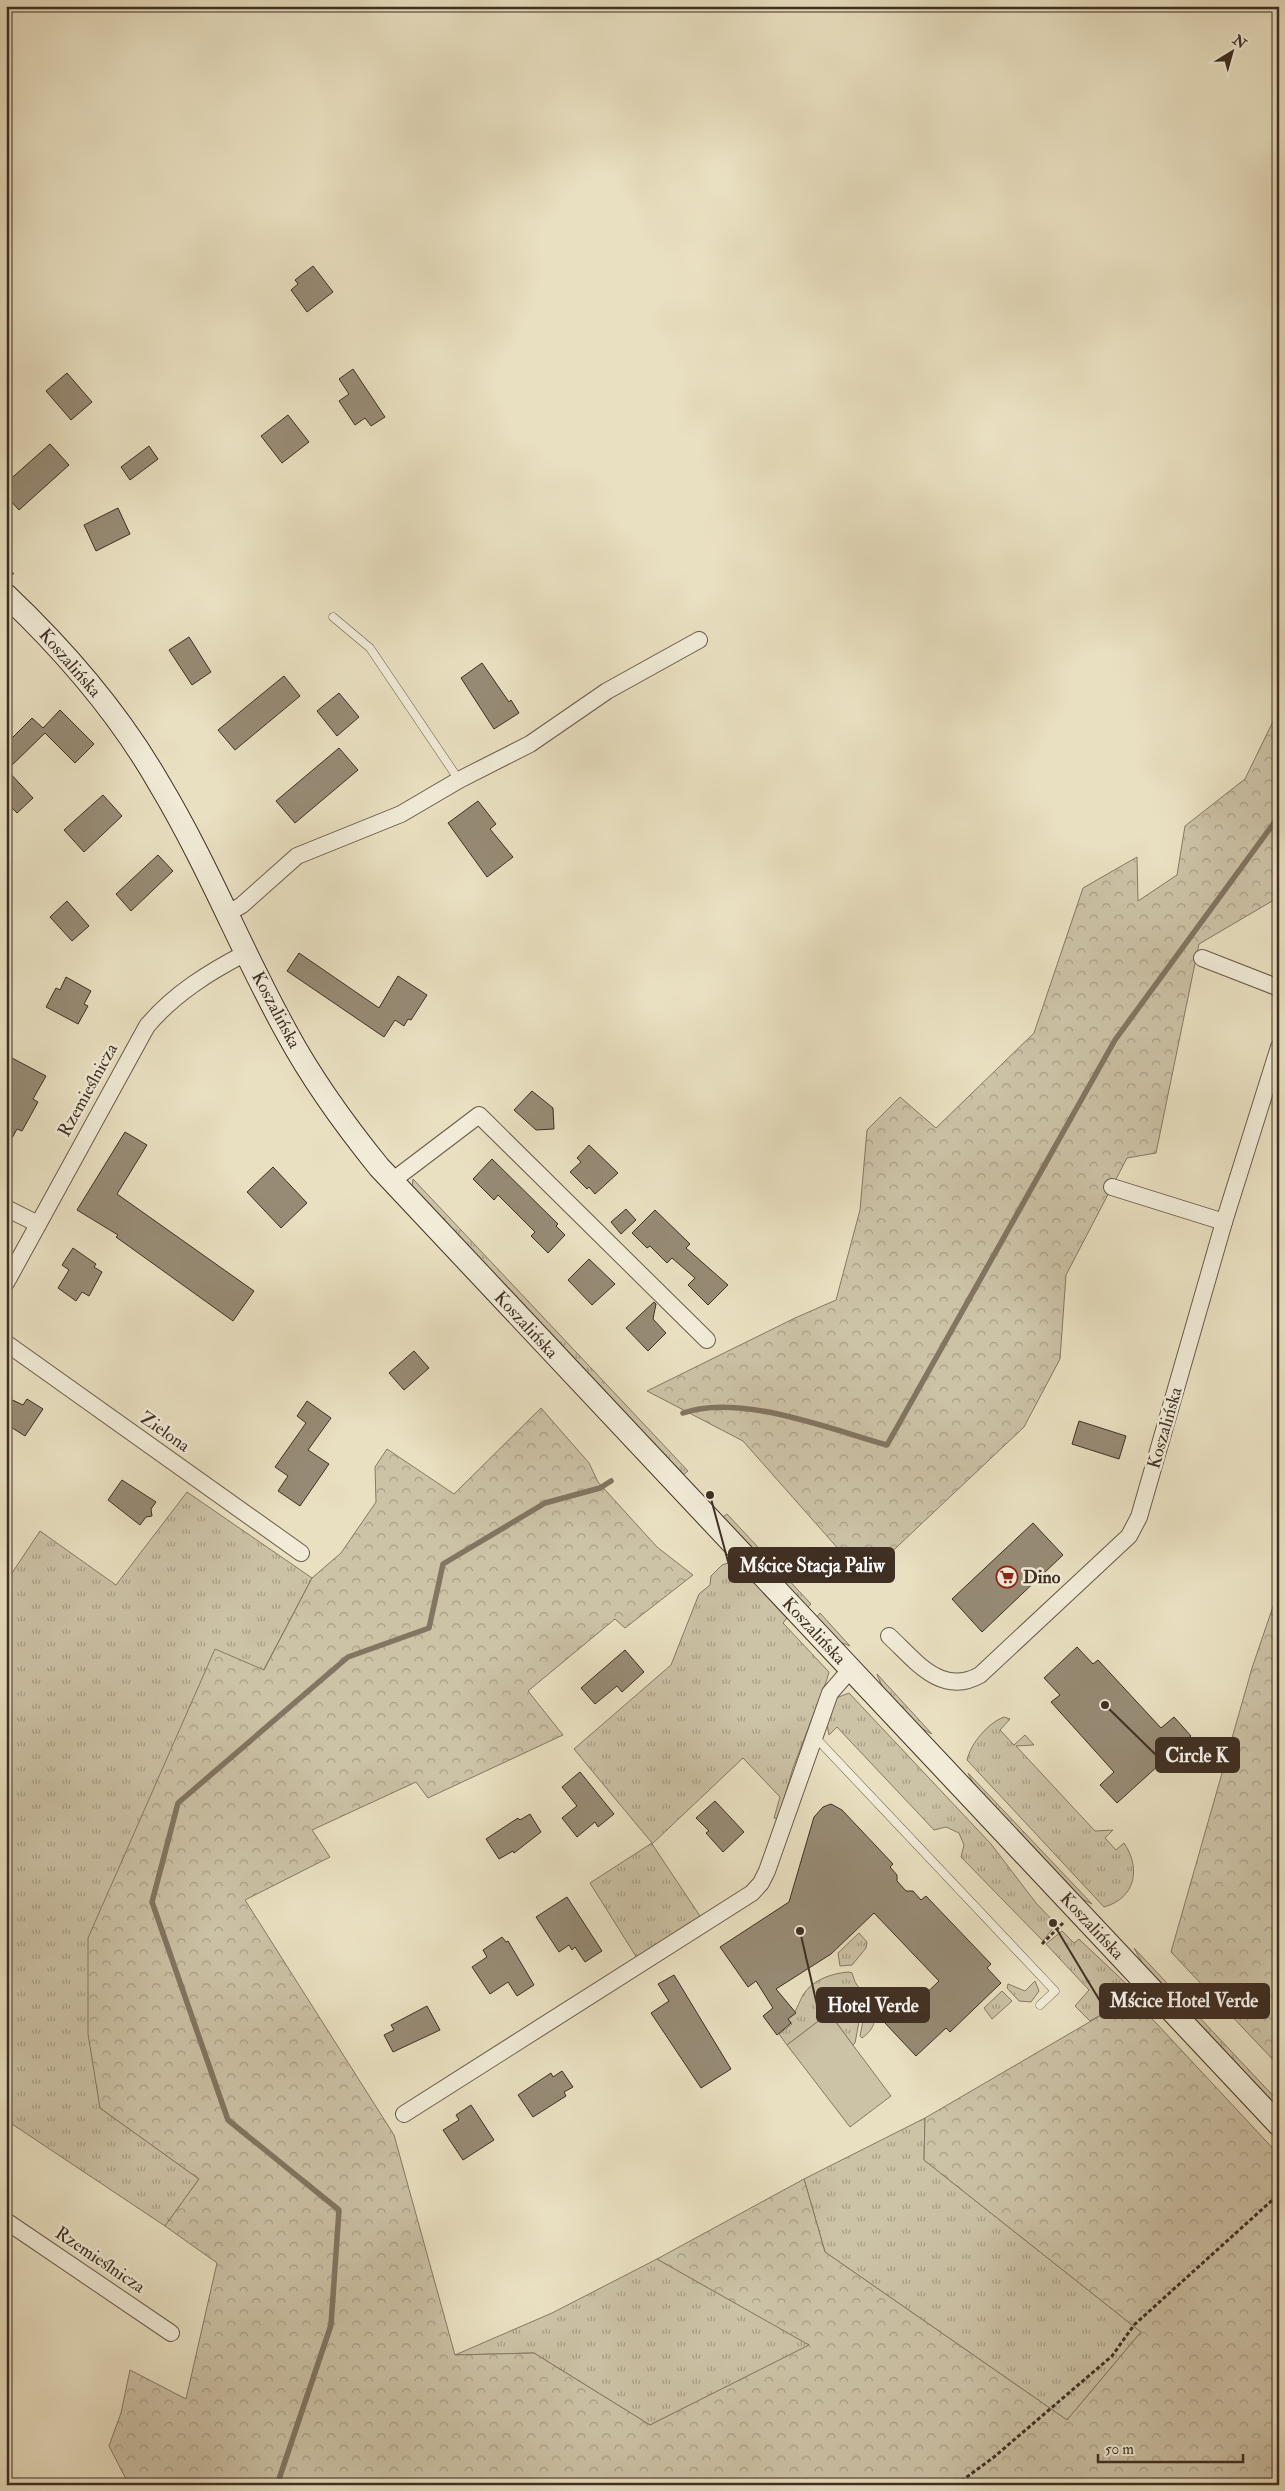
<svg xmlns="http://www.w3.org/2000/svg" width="1285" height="2491" font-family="'IM FELL Double Pica',serif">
  <defs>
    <pattern id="grass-tufts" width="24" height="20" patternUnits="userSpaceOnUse" patternTransform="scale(1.25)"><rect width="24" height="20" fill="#ccc2a6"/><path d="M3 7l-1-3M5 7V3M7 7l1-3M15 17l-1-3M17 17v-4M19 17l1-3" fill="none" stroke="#a79e87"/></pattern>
    <pattern id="forest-crowns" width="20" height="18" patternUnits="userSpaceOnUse" patternTransform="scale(1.25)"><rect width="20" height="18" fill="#ccc2a6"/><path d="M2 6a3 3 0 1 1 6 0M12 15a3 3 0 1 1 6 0" fill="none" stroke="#a79e87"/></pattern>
  </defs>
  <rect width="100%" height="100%" fill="#e9e0c1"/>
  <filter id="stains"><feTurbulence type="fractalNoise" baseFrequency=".004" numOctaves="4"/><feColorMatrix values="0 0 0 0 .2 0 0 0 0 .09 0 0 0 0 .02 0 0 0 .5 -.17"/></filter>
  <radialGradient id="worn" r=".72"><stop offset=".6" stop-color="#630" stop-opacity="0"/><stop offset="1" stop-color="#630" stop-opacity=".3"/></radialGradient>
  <g fill="url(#grass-tufts)" stroke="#867864">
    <path d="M413 1179 688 1471 683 1475 412 1187Z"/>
    <path d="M187 1492 312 1578 263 1671 215 1650 100 2108 199 2179 165 2226 6 2120V1582L40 1531 116 1585Z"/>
    <path d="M727 1514 811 1604 807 1608 723 1517Z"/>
    <path d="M728 1563 739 1566 787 1618 783 1623 829 1672 827 1679 793 1768 778 1819 774 1818 780 1797 743 1758 652 1844 700 1916 637 1958 590 1883 652 1843 574 1749 671 1665 699 1594 710 1585 711 1576 722 1565Z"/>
    <path d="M820 1613 850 1646 837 1641 816 1618Z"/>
    <path d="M877 1674 932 1734C909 1723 885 1698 877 1674Z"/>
    <path d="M849 1693 991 1844 1036 1903 1056 1924 1043 1941 961 1857 964 1845 959 1833 946 1827 934 1830 837 1727 829 1735 827 1724 836 1698Z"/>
    <path d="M1004 1717 1010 1719 1000 1730 1014 1745 1025 1735 1034 1745 1016 1746 1095 1831 1113 1830 1105 1838 1116 1850 1124 1843C1141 1868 1136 1898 1104 1907L967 1760C971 1743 988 1723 1004 1717Z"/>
    <path d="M968 1773 1092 1904 1080 1898 974 1785Z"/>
    <path d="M1062 1931 1074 1943 1079 1939 1134 1991 1122 2003 1090 2021 1075 2006 1089 1990 1046 1944Z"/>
    <path d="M859 1933 867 1942 866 1948 852 1965 840 1966 838 1953Z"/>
    <path d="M1134 1948 1279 2102V2110L1145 1968Z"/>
    <path d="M849 1972 852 1973 855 1982 864 1995 855 2043 853 2045 829 2013 787 2045 779 2034 792 2024 788 2019C797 2012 798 2004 803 1995 812 1980 832 1973 849 1972Z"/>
    <path d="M1035 1981 1039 1991 1031 2002 1019 2001 1007 1988 1008 1984 1025 1991Z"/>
    <path d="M1002 1991 1012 2001 992 2019 984 2008Z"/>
    <path d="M869 1998 874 2002C876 2019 876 2028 862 2038L860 2036 867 2000Z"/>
    <path d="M925 2118 924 2160 1141 2332 1067 2420 825 2252 804 2179Z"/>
    <path d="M657 2259 810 2345 650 2425 534 2353 455 2355 552 2313Z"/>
  </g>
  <g fill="url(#forest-crowns)" stroke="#867864">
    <path d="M1279 709V897L1199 944 1156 1153 1127 1158 1066 1275 1060 1359 1024 1427 864 1578 743 1441 647 1391 795 1318 836 1300 860 1210 867 1130 900 1097 936 1128 1034 1033 1083 888 1137 857 1138 901 1177 875 1185 826 1245 779Z"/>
    <path d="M541 1408 589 1463 598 1482 657 1547 693 1575 625 1628 615 1619 528 1691 563 1735 428 1798 416 1782 312 1830 330 1857 245 1900 394 2135 455 2355 534 2353 650 2425 809 2345 657 2259 804 2179 825 2252 1067 2420 1141 2332 924 2160 925 2118 1122 2003 1130 1995 1279 2155V2485H129L109 2446 121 2413 130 2370 186 2399 217 2263 165 2226 199 2179 100 2108 88 2034V1938L215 1649 264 1670 312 1578 341 1553 376 1502 375 1467 387 1449 454 1494Z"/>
    <path d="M1279 1589V2066L1171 1952 1252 1668Z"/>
  </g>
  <path fill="#ccc2a6" stroke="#867864" d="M829 2013 891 2096 850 2127 787 2045Z"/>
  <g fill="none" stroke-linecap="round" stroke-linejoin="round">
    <g stroke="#827561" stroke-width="5.5">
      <path d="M683 1413C739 1393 830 1429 887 1445L1115 1040 1279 816"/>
      <path d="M277 2485 331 2325 339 2210 228 2120 152 1902 178 1803 348 1657 429 1628 443 1564 545 1503 600 1488 611 1481"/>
    </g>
  </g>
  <g fill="#978b75" stroke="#3f2f23">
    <path d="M313 266 333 292 307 312 291 290 298 284 295 280Z"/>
    <path d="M353 369 385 417 371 426 365 418 355 425 339 401 349 394 339 379Z"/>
    <path d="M67 373 92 402 71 420 46 391Z"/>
    <path d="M288 415 309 442 282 463 261 436Z"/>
    <path d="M50 444 69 465 19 510 6 496V483Z"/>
    <path d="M149 446 158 459 130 480 121 467Z"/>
    <path d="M118 508 130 534 96 551 84 525Z"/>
    <path d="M189 637 211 672 192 685 169 650Z"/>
    <path d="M482 663 509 702 511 700 519 713 494 729 461 678Z"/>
    <path d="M284 676 300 696 235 750 218 730Z"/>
    <path d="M339 693 359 717 337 736 317 711Z"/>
    <path d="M60 710 94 744 75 763 45 733 7 770 33 798 17 813 6 802V744L32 718 43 728Z"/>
    <path d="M339 748 358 770 295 823 276 801Z"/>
    <path d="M103 795 122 816 84 852 64 830Z"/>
    <path d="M478 801 496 824 490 829 513 857 487 877 448 823Z"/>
    <path d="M158 855 173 871 131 911 116 894Z"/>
    <path d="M67 901 89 926 72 941 50 917Z"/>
    <path d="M299 953 379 1008 398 976 427 995 411 1020 408 1019 404 1026 395 1020 384 1037 287 971Z"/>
    <path d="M66 977 91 991 84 1004 88 1006 78 1024 46 1007 56 988 60 990Z"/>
    <path d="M12 1058 46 1076 33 1099 38 1102 22 1131 17 1129 6 1149V1069Z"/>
    <path d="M532 1091 553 1108 554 1129 536 1130 514 1110Z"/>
    <path d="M125 1132 147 1145 117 1194 254 1291 233 1321 116 1237 118 1235 77 1210Z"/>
    <path d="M589 1145 618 1173 595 1194 589 1187 587 1189 570 1172 581 1162 577 1158Z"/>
    <path d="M492 1159 558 1224 556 1226 565 1235 548 1253 531 1236 535 1232 498 1195 494 1200 473 1179Z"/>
    <path d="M273 1167 307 1203 281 1228 247 1192Z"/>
    <path d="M626 1209 636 1220 621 1234 611 1222Z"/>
    <path d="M655 1210 690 1244 686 1248 728 1285 708 1305 688 1285 695 1278 672 1258 667 1263 650 1246 647 1248 632 1233Z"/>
    <path d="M73 1248 96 1264 94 1267 102 1272 89 1296 82 1292 76 1301 58 1288 69 1270 62 1265Z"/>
    <path d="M589 1259 615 1284 592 1305 568 1280Z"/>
    <path d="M654 1302 656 1304 653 1319 666 1333 648 1351 626 1328Z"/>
    <path d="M414 1351 429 1368 404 1390 389 1373Z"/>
    <path d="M6 1397 23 1405 27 1399 43 1409 25 1436 6 1424Z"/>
    <path d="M307 1401 331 1418 308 1450 329 1464 300 1506 278 1491 288 1476 275 1467 306 1423 297 1416Z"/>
    <path d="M1079 1421 1126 1436 1119 1459 1072 1444Z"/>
    <path d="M122 1480 156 1502 151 1509 152 1516 146 1517 140 1525 108 1500Z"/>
    <path d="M1033 1523 1063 1555 982 1632 952 1599Z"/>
    <path d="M1077 1647 1093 1664 1098 1660 1161 1728 1174 1717 1191 1736 1117 1803 1100 1785 1114 1772 1051 1702 1060 1695 1044 1678Z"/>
    <path d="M625 1650 644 1672 622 1692 617 1686 595 1704 581 1688Z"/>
    <path d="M580 1772 614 1814 598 1827 595 1822 577 1837 562 1818 577 1806 562 1787Z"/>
    <path d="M715 1801 744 1832 723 1852 706 1833 709 1831 696 1818Z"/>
    <path d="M831 1804 842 1810 893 1864 890 1867 897 1875V1881L906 1891H913L921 1900 926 1896 991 1964 987 1968 1001 1983 950 2032 946 2028 916 2056 884 2022 910 1998 916 2003 939 1981 874 1913 831 1954 776 1989 796 2013 788 2019 791 2023 777 2035 763 2016 773 2008 756 1981 748 1987 720 1947 789 1902 814 1817 823 1807Z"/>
    <path d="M530 1814 541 1832 514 1853 513 1851 499 1859 486 1839 518 1818 520 1820Z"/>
    <path d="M567 1897 602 1951 585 1962 575 1947 572 1950 569 1945 559 1952 536 1917Z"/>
    <path d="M502 1937 506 1942 508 1941 534 1985 517 1996 508 1982 490 1994 472 1967 487 1957 483 1950Z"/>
    <path d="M674 1975 731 2069 701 2088 651 2013 669 2001 658 1984Z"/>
    <path d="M427 2006 440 2030 393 2052 384 2035 394 2030 391 2025Z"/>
    <path d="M562 2071 573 2087 564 2092 566 2096 533 2117 518 2095 551 2073 553 2077Z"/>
    <path d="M471 2105 494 2140 463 2160 443 2130 459 2120 456 2115Z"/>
  </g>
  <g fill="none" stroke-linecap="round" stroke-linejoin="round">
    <g stroke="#6a5b4a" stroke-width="9">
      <g id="service">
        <path d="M333 617 370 648 459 780"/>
        <path d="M815 1737 1055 1991 1040 2005"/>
      </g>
    </g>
    <g stroke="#6a5b4a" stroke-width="18">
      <g id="minor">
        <path d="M227 914 242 905 297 856 401 814 459 780 530 744 607 691 699 640"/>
        <path d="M1202 958 1279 988"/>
        <path d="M392 1181 479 1115 707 1340"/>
        <path d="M1112 1187 1224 1222"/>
        <path d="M6 1208 38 1224"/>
        <path d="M6 1283 147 1026C174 994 209 972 246 953"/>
        <path d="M6 1343 301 1553"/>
        <path d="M889 1636C915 1660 941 1697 980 1675L1129 1536 1139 1517 1224 1222 1279 1047"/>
        <path d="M404 2114 752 1893 761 1883 767 1871 830 1693 850 1670"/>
        <path d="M6 2221 171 2333"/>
      </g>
    </g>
    <g stroke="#3f2f23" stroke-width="24">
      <path id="secondary" d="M6 595C66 652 119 713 160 785 208 865 242 952 287 1033 313 1081 345 1125 379 1167L1279 2125"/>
    </g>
    <g stroke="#3f2f23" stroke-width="3" stroke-dasharray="4 2.5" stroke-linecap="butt">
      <path d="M6 567 14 576"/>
      <path d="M1042 1944 1063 1923"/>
      <path d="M956 2485 994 2457 1112 2356 1134 2325 1279 2194"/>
    </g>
    <use href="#service" stroke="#f1ebd7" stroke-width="8"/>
    <use href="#minor" stroke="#f1ebd7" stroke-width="16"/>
    <use href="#secondary" stroke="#f1ebd7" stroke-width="22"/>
  </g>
  <defs>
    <g id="supermarket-ring" transform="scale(1.125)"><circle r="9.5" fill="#f1ebd7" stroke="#8f2418" stroke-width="1.5"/><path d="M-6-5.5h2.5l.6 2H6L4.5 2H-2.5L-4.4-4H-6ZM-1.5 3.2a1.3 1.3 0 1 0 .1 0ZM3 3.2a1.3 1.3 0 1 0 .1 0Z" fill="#8f2418"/></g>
  </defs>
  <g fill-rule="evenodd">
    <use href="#supermarket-ring" x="1007" y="1577"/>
  </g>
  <g text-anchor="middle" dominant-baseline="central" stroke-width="5" stroke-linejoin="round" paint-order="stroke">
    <g font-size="18" fill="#3f2f23" stroke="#f1ebd7">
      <text transform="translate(70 663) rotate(49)">Koszalińska</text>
      <text transform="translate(276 1010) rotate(62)">Koszalińska</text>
      <text transform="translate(88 1090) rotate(-61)">Rzemieślnicza</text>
      <text transform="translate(526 1325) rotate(47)">Koszalińska</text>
      <text transform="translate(1165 1428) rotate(-74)">Koszalińska</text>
      <text transform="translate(165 1432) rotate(35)">Zielona</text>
      <text transform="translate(814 1631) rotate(47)">Koszalińska</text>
      <text transform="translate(1092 1926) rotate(47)">Koszalińska</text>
      <text transform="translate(100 2260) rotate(34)">Rzemieślnicza</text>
    </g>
    <g font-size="18" font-weight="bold" fill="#3f2f23" stroke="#f1ebd7" text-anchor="start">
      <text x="1023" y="1577">Dino</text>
    </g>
  </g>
  <path fill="none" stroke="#3f2f23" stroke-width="2" d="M710 1495L729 1565M1105 1705L1156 1755M1053 1923L1100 2001M800 1931L817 2005"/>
  <g fill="#3f2f23" stroke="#f1ebd7" stroke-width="2">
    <circle cx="710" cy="1495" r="5"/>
    <circle cx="1105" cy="1705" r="5"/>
    <circle cx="1053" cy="1923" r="5"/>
    <circle cx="800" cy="1931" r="5"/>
  </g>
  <g fill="#3f2f23" stroke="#3f2f23" stroke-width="2">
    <rect x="729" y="1548" width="165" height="34" rx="5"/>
    <rect x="1156" y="1738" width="83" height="34" rx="5"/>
    <rect x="1100" y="1984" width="169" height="34" rx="5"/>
    <rect x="817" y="1988" width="112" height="34" rx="5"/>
  </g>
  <g font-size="19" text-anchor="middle" font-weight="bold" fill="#fff">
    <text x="812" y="1572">Mścice Stacja Paliw</text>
    <text x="1197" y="1762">Circle K</text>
    <text x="1184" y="2007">Mścice Hotel Verde</text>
    <text x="873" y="2012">Hotel Verde</text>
  </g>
  <rect width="1285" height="2491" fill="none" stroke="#e9e0c1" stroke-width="25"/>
  <rect x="8" y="8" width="1270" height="2476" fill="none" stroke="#3f2f23" stroke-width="2.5"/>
  <rect x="12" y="12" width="1260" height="2466" fill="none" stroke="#3f2f23"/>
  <g transform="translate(1232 52) rotate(37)" stroke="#f1ebd7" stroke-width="4" paint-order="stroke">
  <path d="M0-4L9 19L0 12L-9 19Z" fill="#3f2f23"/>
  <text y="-8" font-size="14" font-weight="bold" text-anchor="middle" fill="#3f2f23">N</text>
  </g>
  <path d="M1098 2454v8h145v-8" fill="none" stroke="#3f2f23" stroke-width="2.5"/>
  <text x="1105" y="2454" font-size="15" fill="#3f2f23" stroke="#f1ebd7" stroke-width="4" paint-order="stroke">50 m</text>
  <rect width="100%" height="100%" filter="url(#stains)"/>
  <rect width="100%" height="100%" fill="url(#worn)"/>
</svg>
